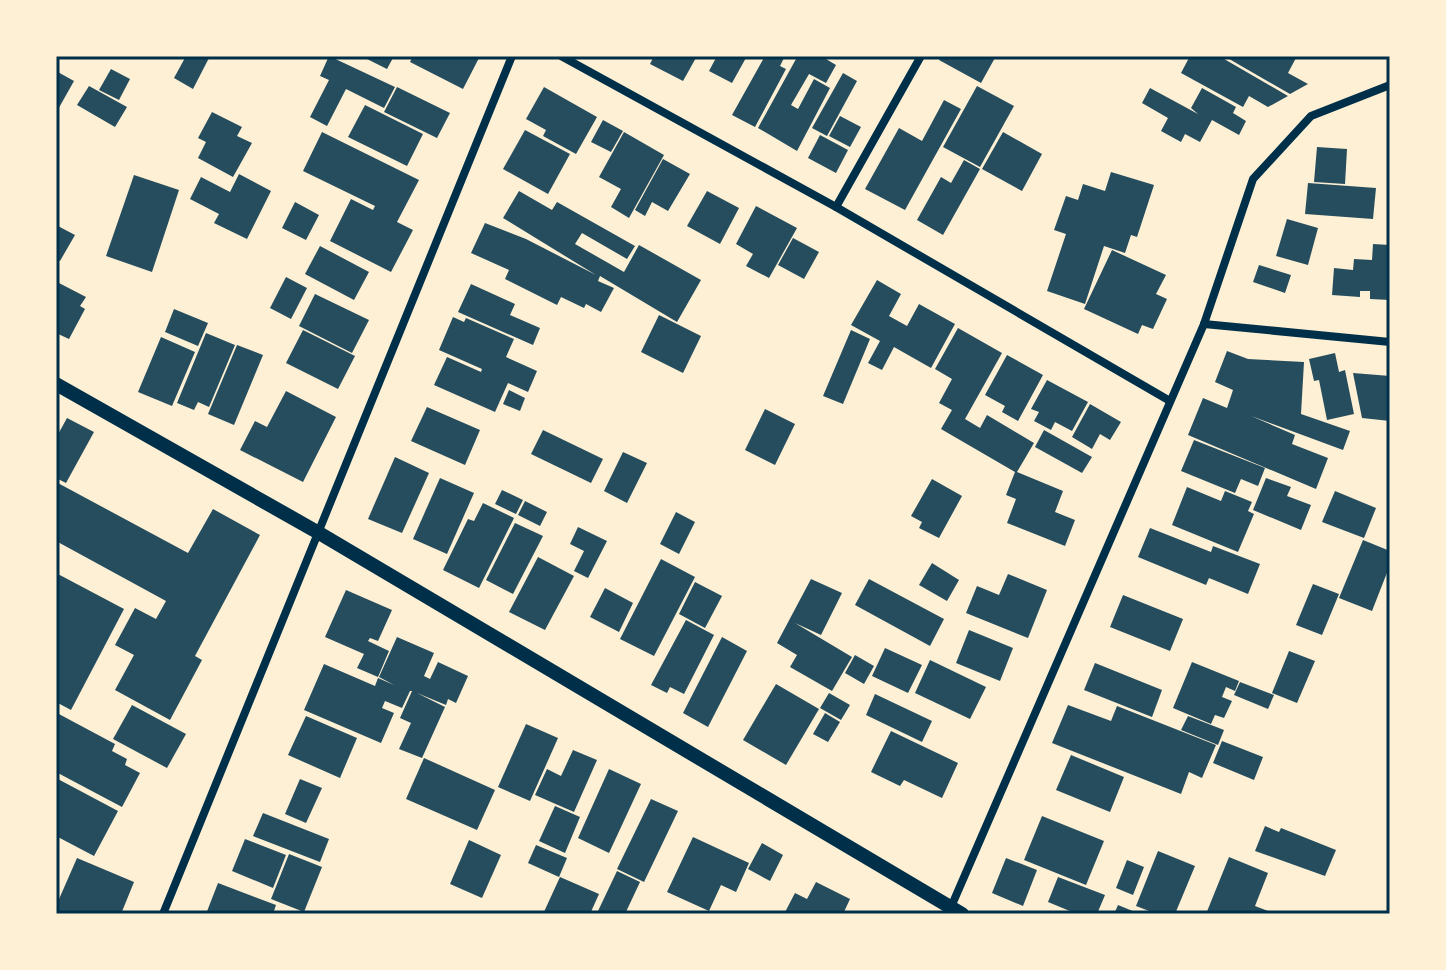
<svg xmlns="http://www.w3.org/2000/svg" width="1446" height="970" font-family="Lato,sans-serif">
  <rect width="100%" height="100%" fill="#fdf0d5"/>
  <g fill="#264d5e">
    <path d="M186 56H210L193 89 174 78Z"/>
    <path d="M329 56 395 87 384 108 346 89 327 126 310 117 329 80 320 76Z"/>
    <path d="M361 56H394L387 69Z"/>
    <path d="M413 56H480L463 89 410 62Z"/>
    <path d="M654 56H697L683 81 650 64Z"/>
    <path d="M717 56H747L732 83 709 71Z"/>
    <path d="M765 56 784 58 780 66 786 69 755 127 732 115Z"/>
    <path d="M790 56H821L836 65 826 83 809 74 791 105 798 109 814 79 830 88 797 151 758 128 796 59Z"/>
    <path d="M941 56H996L981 83 939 60Z"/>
    <path d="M1190 56H1219L1288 96 1268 107 1249 96 1243 107 1181 73Z"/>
    <path d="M1224 56H1297L1288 73 1308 84 1290 94Z"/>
    <path d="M111 69 130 79 119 100 99 90Z"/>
    <path d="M56 71 74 81 56 113Z"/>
    <path d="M843 73 857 81 827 136 812 128Z"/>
    <path d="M89 86 127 107 115 127 77 105Z"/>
    <path d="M977 86 1014 106 980 167 943 147Z"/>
    <path d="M397 87 450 113 437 138 384 112Z"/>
    <path d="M544 87 597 117 576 154 543 136 546 130 526 119Z"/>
    <path d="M1150 88 1198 114 1191 108 1202 88 1236 107 1233 113 1246 121 1239 135 1212 120 1200 142 1185 134 1181 142 1161 131 1168 118 1142 103Z"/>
    <path d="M944 100 961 109 905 210 865 189 899 128 922 141Z"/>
    <path d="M365 105 423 134 407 166 348 137Z"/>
    <path d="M212 112 242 127 237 136 252 143 233 177 198 158 206 142 198 138Z"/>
    <path d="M840 116 861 127 850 147 829 136Z"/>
    <path d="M603 120 623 131 611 152 591 142Z"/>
    <path d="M525 130 570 154 548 194 503 169Z"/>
    <path d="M322 132 419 180 397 222 413 230 391 272 330 241 351 199 373 210 375 206 303 171Z"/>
    <path d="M624 132 664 155 629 218 611 207 621 189 599 177Z"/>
    <path d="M1003 132 1042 154 1022 191 982 169Z"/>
    <path d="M820 135 848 150 836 173 808 158Z"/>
    <path d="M1317 147 1347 149 1345 184 1314 182Z"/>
    <path d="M663 159 690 174 668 211 652 202 645 216 635 210Z"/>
    <path d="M964 160 980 169 943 235 917 220 941 177 951 183Z"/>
    <path d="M1111 172 1154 185 1137 237 1131 235 1125 253 1104 246 1085 304 1047 291 1066 234 1054 230 1066 196 1078 200 1083 184 1105 191Z"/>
    <path d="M239 174 271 191 247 239 214 223 219 214 190 199 201 177 230 192Z"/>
    <path d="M134 175 179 190 152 272 106 256Z"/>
    <path d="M1308 183 1376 188 1373 219 1305 214Z"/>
    <path d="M519 191 552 210 557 202 635 246 627 259 582 233 575 244 624 272 639 245 701 280 677 322 600 276 598 281 614 288 601 312 586 304 584 308 561 297 557 305 505 279 509 270 471 253 485 223 526 239 596 275 503 218Z"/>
    <path d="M707 191 739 208 720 244 687 226Z"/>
    <path d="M295 202 319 215 306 240 282 228Z"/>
    <path d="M756 206 797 228 769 278 746 266 753 254 736 244Z"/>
    <path d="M1287 219 1318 228 1308 265 1276 256Z"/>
    <path d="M56 225 75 235 60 261 56 259Z"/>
    <path d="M793 238 819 252 804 279 778 265Z"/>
    <path d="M1373 244 1390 245V300L1370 299V291H1360V297L1332 295 1334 268 1353 270 1354 259 1372 260Z"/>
    <path d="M320 246 369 272 354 300 305 274Z"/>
    <path d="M1112 250 1166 275 1156 294 1167 299 1153 329 1142 325 1138 334 1084 309Z"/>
    <path d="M1259 265 1291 275 1285 293 1253 282Z"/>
    <path d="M286 277 307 288 291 319 270 308Z"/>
    <path d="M877 280 901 294 889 316 907 326 919 304 955 324 931 368 894 347 882 370 868 363 880 341 851 325Z"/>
    <path d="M59 283 86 297 80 306 85 309 69 339 56 333V288Z"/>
    <path d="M471 284 515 304 510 315 540 328 533 345 458 312Z"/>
    <path d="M315 294 369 320 352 353 299 326Z"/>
    <path d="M174 309 208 323 198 346 165 332Z"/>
    <path d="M659 315 701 336 683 373 641 352Z"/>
    <path d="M453 317 464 322 466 318 514 339 506 357 537 371 528 392 508 383 495 412 434 385 447 357 481 372 482 369 439 350Z"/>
    <path d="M958 328 1002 353 965 419 980 428 987 415 1034 443 1017 472 1063 491 1055 512 1075 520 1065 546 1007 523 1016 499 1006 495 1015 472 941 429 952 410 939 403 952 379 935 369Z"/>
    <path d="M303 330 355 356 338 389 286 363Z"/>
    <path d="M851 330 870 339 843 404 823 396Z"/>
    <path d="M206 333 235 345 209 407 198 402 194 410 177 403Z"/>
    <path d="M161 337 195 352 172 406 138 392Z"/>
    <path d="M237 345 263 355 234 425 208 414Z"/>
    <path d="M1227 351 1248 359 1304 362 1301 414 1350 431 1343 450 1251 416 1295 435 1292 444 1328 458 1316 489 1188 435 1203 398 1227 408 1233 390 1215 382Z"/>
    <path d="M1335 353 1339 372 1345 370 1354 414 1327 420 1319 380 1314 381 1309 359Z"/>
    <path d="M1007 355 1043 375 1018 421 1002 412 1005 406 985 395Z"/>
    <path d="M1353 373 1390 376V421L1362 418Z"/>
    <path d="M1047 380 1088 402 1072 431 1055 422 1051 430 1034 421 1039 412 1031 409Z"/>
    <path d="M509 390 525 398 520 411 503 404Z"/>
    <path d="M286 391 336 417 303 482 240 450 255 421 267 427Z"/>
    <path d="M1090 404 1121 422 1110 440 1100 434 1092 449 1072 437Z"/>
    <path d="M427 407 480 430 465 465 411 441Z"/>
    <path d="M765 409 795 424 775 465 745 450Z"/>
    <path d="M67 418 94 432 66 483 56 478V438Z"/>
    <path d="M543 430 603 459 591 483 531 454Z"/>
    <path d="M1044 430 1092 457 1082 473 1035 447Z"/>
    <path d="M1194 440 1265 468 1258 486 1241 479 1235 493 1181 471Z"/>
    <path d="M623 452 647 463 627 503 604 491Z"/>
    <path d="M395 457 429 473 402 533 368 519Z"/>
    <path d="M440 478 474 493 447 554 413 539Z"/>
    <path d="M1266 478 1291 487 1287 496 1311 505 1301 530 1253 510Z"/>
    <path d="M932 479 962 496 939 538 919 528 922 522 911 516Z"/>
    <path d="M56 482 188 553 213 509 260 535 195 656 202 660 170 720 115 690 134 655 115 645 135 608 156 619 166 601 56 541Z"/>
    <path d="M1187 487 1221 501 1225 491 1252 502 1248 511 1254 514 1238 552 1172 525Z"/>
    <path d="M502 490 523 500 516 514 495 504Z"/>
    <path d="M1335 491 1376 508 1364 538 1322 522Z"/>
    <path d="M525 501 547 512 540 526 518 515Z"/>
    <path d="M483 503 514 518 479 588 443 570 468 519 474 521Z"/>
    <path d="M676 512 695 522 679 554 660 544Z"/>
    <path d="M515 523 543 536 513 594 486 580Z"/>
    <path d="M578 527 607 541 588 578 574 571 584 551 570 544Z"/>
    <path d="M1150 528 1211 552 1213 546 1260 564 1248 594 1209 578 1206 585 1138 557Z"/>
    <path d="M1363 540 1390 551V565L1372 611 1339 598Z"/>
    <path d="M538 557 574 576 545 630 509 612Z"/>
    <path d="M661 559 695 577 654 656 620 639Z"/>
    <path d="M932 563 959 580 947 601 919 585Z"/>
    <path d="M56 573 124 609 71 710 56 702Z"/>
    <path d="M1008 574 1047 590 1028 638 966 613 977 586 999 595Z"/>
    <path d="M811 579 842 593 821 635 795 623 852 657 832 691 790 667 797 655 777 643Z"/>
    <path d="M869 579 944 619 930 646 855 605Z"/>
    <path d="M695 582 722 596 705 628 679 614Z"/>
    <path d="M1313 584 1339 594 1322 635 1296 625Z"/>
    <path d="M605 588 633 603 619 632 590 617Z"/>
    <path d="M346 590 392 610 378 641 370 638 368 641 389 651 378 677 357 668 364 654 325 637Z"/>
    <path d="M1123 595 1183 619 1170 651 1110 627Z"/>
    <path d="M686 620 714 635 684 694 670 687 667 693 651 685Z"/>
    <path d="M969 630 1013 648 1000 681 956 663Z"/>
    <path d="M397 637 434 653 424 676 430 679 438 662 468 676 456 703 448 699 446 705 417 693 445 707 422 758 399 749 411 723 400 718 412 691H410L402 708 385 701 382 708 394 713 381 743 304 710 324 664 375 686 378 678 394 685 379 677Z"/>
    <path d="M722 637 747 651 708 727 683 713Z"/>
    <path d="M885 648 922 665 908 693 872 676Z"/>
    <path d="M1289 651 1315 661 1297 703 1272 693Z"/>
    <path d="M855 655 874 666 864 684 845 673Z"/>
    <path d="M930 660 986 687 970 719 915 693Z"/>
    <path d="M1192 662 1239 681 1235 691 1226 687 1222 697 1232 701 1224 718 1215 715 1211 724 1173 708Z"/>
    <path d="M1095 663 1162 690 1152 717 1084 690Z"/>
    <path d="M1240 682 1274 695 1268 709 1234 695Z"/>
    <path d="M776 684 819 709 786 765 743 740Z"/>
    <path d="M829 693 850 705 841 720 820 708Z"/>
    <path d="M875 694 932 721 922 742 866 715Z"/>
    <path d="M132 705 186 734 167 768 113 739Z"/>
    <path d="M1068 705 1111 721 1117 706 1216 745 1202 778 1189 772 1181 794 1052 743Z"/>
    <path d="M57 713 115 744 112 751 127 759 125 765 140 773 122 807 56 772Z"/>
    <path d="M825 713 840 722 828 742 813 734Z"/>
    <path d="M306 716 357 738 340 778 288 755Z"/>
    <path d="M1188 716 1224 730 1218 745 1181 730Z"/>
    <path d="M526 724 558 738 530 801 498 787Z"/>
    <path d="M891 731 958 763 942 798 904 780 900 786 871 772Z"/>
    <path d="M1222 741 1263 757 1254 780 1213 763Z"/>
    <path d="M573 750 597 760 574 812 535 795 547 769 561 776Z"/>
    <path d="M1071 755 1124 777 1110 812 1056 790Z"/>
    <path d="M424 758 495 790 477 830 406 799Z"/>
    <path d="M609 769 641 784 609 853 578 838Z"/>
    <path d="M56 778 118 811 94 856 56 836Z"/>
    <path d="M300 779 322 788 306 823 285 814Z"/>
    <path d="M651 799 678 811 644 882 617 869Z"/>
    <path d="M555 806 580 817 565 853 539 841Z"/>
    <path d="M263 813 329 839 320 862 253 836Z"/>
    <path d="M1042 816 1104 841 1086 885 1024 860Z"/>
    <path d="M1265 826 1279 832 1281 828 1336 850 1325 876 1255 851Z"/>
    <path d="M693 837 749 863 736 892 721 885 709 911 667 892Z"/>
    <path d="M245 839 286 855 273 888 232 871Z"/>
    <path d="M469 840 501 855 482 898 450 884Z"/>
    <path d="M762 843 783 855 770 881 748 869Z"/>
    <path d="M536 845 567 858 559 877 528 863Z"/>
    <path d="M1158 851 1195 866 1175 914H1157L1136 906Z"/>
    <path d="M289 854 322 867 304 912 271 899Z"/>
    <path d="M1229 857 1268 873 1255 906 1276 914H1206Z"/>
    <path d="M77 858 134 882 121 914H56V906Z"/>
    <path d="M1006 858 1037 870 1023 906 992 893Z"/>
    <path d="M1127 860 1144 867 1133 895 1116 888Z"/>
    <path d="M617 871 640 882 625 914H604L598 911Z"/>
    <path d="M560 877 599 894 590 914H543Z"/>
    <path d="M1058 877 1105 895 1097 914H1077L1048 902Z"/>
    <path d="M816 882 850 899 843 914H784L795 893 807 899Z"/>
    <path d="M218 883 276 905 273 914H206Z"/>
    <path d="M1118 905 1140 914H1114Z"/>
  </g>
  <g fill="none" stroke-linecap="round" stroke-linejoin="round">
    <g stroke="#003049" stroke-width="8">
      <path d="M561 56 836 207 1170 401"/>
      <path d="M836 207 921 56"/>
      <path d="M1204 324 1390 342"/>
      <path d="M163 914 512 56"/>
      <path d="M948 914 1204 324 1253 179 1311 116 1390 85"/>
    </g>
    <path stroke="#003049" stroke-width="14" d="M56 384 319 533 962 914"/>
  </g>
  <rect width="1446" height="970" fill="none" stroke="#fdf0d5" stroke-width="116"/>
  <rect x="58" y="58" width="1330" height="854" fill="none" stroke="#003049" stroke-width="3"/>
</svg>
